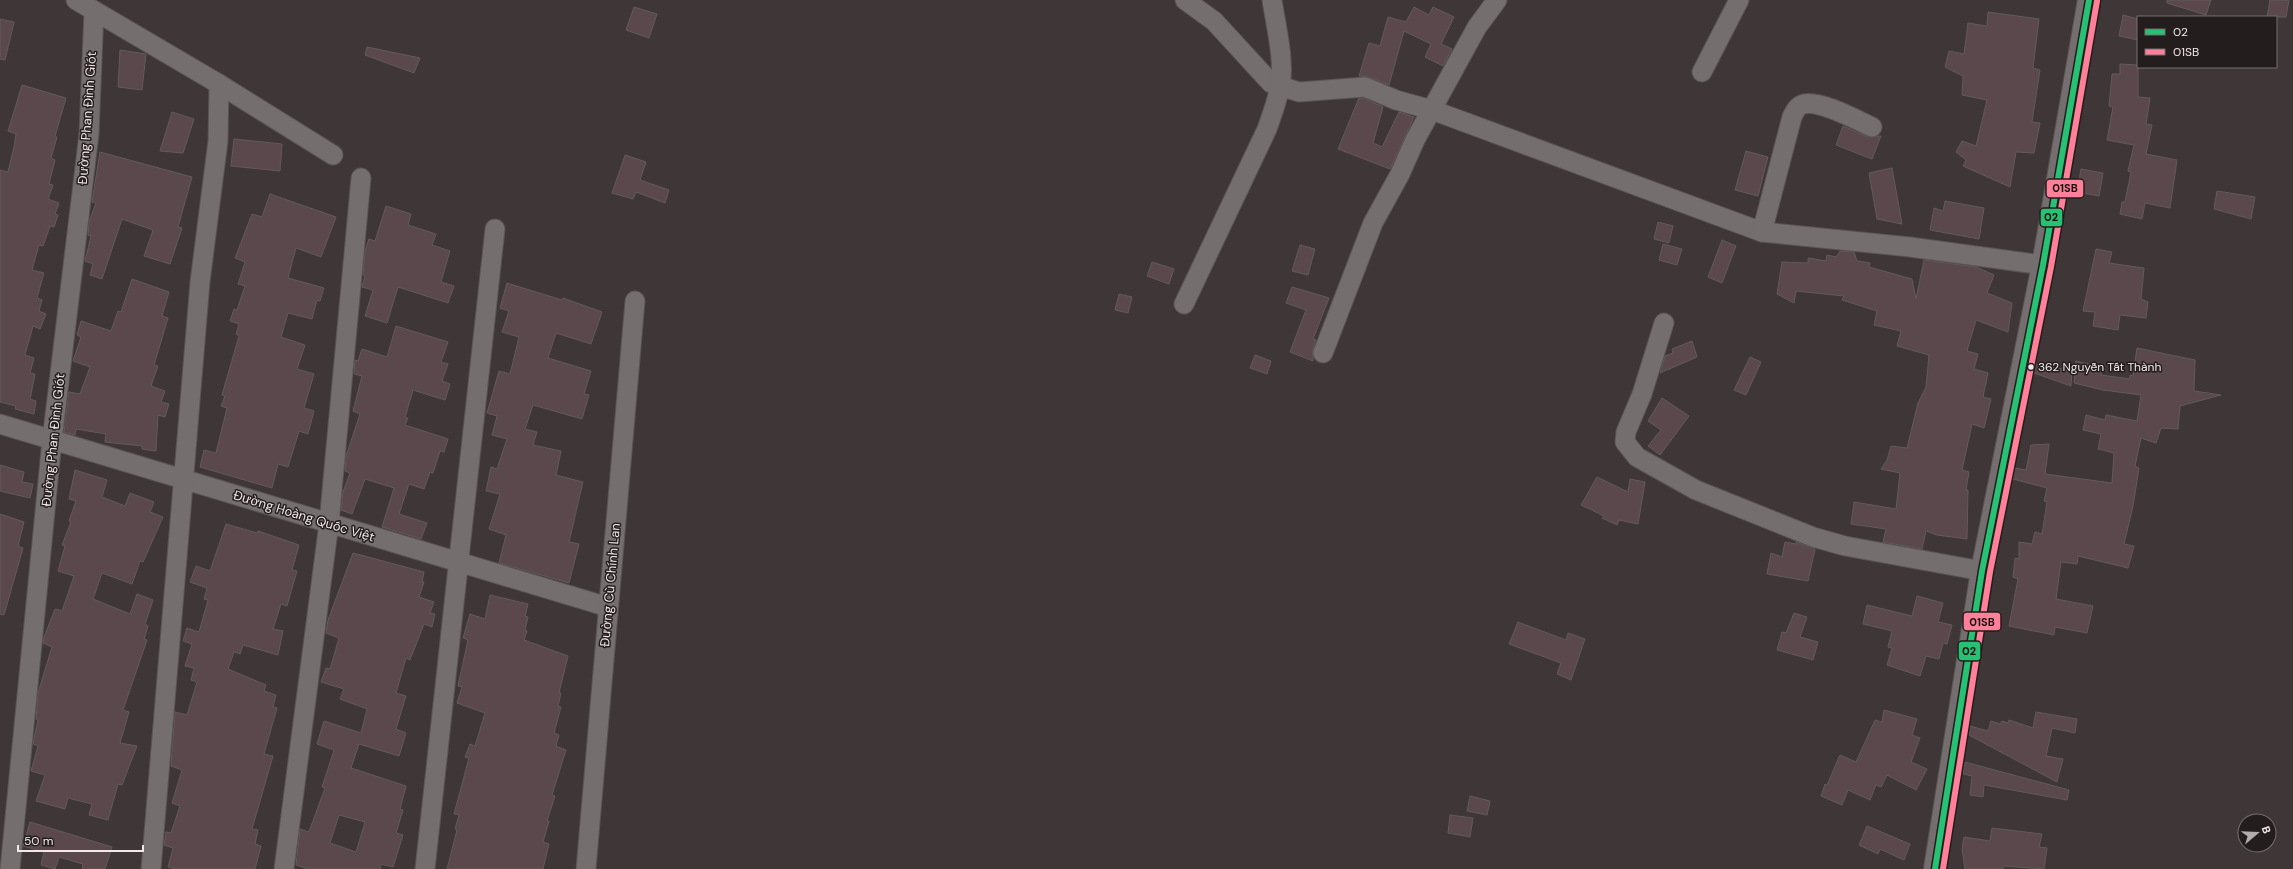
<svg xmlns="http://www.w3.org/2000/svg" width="2293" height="869" font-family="'DM Sans',sans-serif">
  <rect width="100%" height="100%" fill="#3e3637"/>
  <g fill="#5a484c" stroke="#625a5c" fill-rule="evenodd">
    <path d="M2167 0H2211L2206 15 2167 3Z"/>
    <path d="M2270 0H2289L2286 17H2267Z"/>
    <path d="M634 7 657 14 649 38 626 30Z"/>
    <path d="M1414 7 1429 15 1433 7 1454 17 1441 44 1452 49 1443 66 1425 57 1431 44 1404 31 1389 85 1369 77 1359 76 1369 43 1380 46 1388 17 1406 22Z"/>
    <path d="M1988 12 2039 19 2033 68 2040 70 2032 122 2040 123 2034 153 2016 152 2010 187 1963 166 1966 160 1956 152 1962 141 1976 146 1987 100 1962 95 1963 76 1945 67 1949 51 1964 54 1968 23 1987 26Z"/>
    <path d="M2123 15 2138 19V40L2119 36Z"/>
    <path d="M0 19 14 22 5 60 0 59Z"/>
    <path d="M367 47 420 58 414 73 365 55Z"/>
    <path d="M120 50 146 54 142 90 118 87Z"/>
    <path d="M2120 64 2138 65V97L2150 98 2146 124 2152 125 2146 154 2177 160 2170 208 2145 203 2142 219 2120 214 2122 202H2125L2131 172 2128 171 2134 145 2107 140 2113 107 2109 106 2112 74H2120Z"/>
    <path d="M22 85 66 98 55 136 57 137 51 158 55 160 49 184 53 185 48 199 59 203 55 214 58 215 54 227 50 226 43 246 39 245 32 270 44 273 37 298 42 300 39 311 46 314 40 329 33 326 25 355 34 358 30 373 35 374 30 399 36 401 34 414 15 409 16 406 0 402V170L8 172 14 147 16 134 8 131Z"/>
    <path d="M1359 98H1363L1383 107 1373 143 1382 147 1399 112 1414 117 1390 169 1338 149Z"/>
    <path d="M172 112 194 119 183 153 160 151Z"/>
    <path d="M1843 126 1868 137 1881 136 1872 159 1836 145Z"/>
    <path d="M234 139 282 144 280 171 231 166Z"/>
    <path d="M1746 151 1768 157 1758 196 1735 190Z"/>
    <path d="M100 152 192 177 178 227 182 228 170 264 144 256 153 230 122 219 102 279 90 275 93 264 85 261 91 236 88 235 89 222 96 203 92 202Z"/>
    <path d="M625 155 646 162 640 180 669 190 665 203 636 192 633 199 612 193Z"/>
    <path d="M1892 168 1902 224 1877 219 1869 173Z"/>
    <path d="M2081 169 2103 173 2099 196 2077 192Z"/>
    <path d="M2217 191 2255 197 2251 219 2214 209Z"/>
    <path d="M270 194 336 217 321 257 296 248 288 278 324 288 320 301 317 300 312 319 288 313 281 337 305 345 297 369 314 374 304 408 314 411 308 434 299 431 288 467 278 464 272 488 200 467 204 450 216 453 227 408 221 406 225 396 222 395 239 336 236 334 239 324 230 321 234 309 237 310 245 286 238 284 245 262 235 258 252 214 262 217Z"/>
    <path d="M1945 201 1984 208 1979 239 1930 230 1934 208 1943 211Z"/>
    <path d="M386 206 411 214 408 225 436 234 432 245 450 251 441 282 454 286 448 303 398 287 387 323 365 316 373 290 362 287 365 276 363 275 365 251 369 239 375 241Z"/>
    <path d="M1658 222 1673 226 1669 243 1654 239Z"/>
    <path d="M1722 240 1736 246 1722 283 1708 277Z"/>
    <path d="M1663 244 1682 249 1677 265 1659 260Z"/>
    <path d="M1300 245 1315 249 1308 275 1292 271Z"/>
    <path d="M2096 249 2112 252 2109 263 2144 268 2141 299 2148 302 2146 318 2120 315 2118 330 2093 326 2095 312 2083 311Z"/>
    <path d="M1840 251 1854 252 1857 261 1870 263 1869 267 1912 279 1916 299 1924 260 1976 267 1994 275 1987 293 2012 303 2008 332 1976 320 1967 351 1978 354 1974 369 1988 373 1983 397 1991 399 1984 428 1972 424 1962 470 1969 472 1966 490H1968L1967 539 1937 535 1926 531 1922 549 1883 542 1886 529 1851 524 1854 502 1896 509 1900 473 1881 469 1887 460 1891 446 1907 448 1918 403 1926 387 1929 355 1897 346 1901 331 1874 325 1877 311 1842 300 1844 296 1796 291 1794 303 1777 294 1782 262 1808 263V258L1826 261 1827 255 1836 257Z"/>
    <path d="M1152 262 1174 269 1169 284 1147 276Z"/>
    <path d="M132 279 169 292 162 316 168 318 154 365 158 366 151 386 165 391 161 402 169 404 165 417 158 415 156 451 142 449V446L105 442 106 434 76 429 75 435 64 432 69 392 80 394 90 367 73 361 81 337 77 335 81 321 111 331 118 311 121 312Z"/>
    <path d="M507 283 562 300 563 298 602 312 591 344 556 333 548 358 591 371 584 394 589 395 582 419 533 405 525 429 537 432 533 445 561 451 556 475 583 482 569 542 579 544 569 583 499 563 506 535 489 529 500 494 486 491 491 467 497 469 507 439 492 435 497 416 487 413 499 371 510 374 519 337 502 332 509 311 500 308Z"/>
    <path d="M1292 287 1329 298 1313 339 1316 340 1313 349V361L1290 352 1306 310 1286 303Z"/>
    <path d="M1119 294 1132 297 1128 313 1115 310Z"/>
    <path d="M396 326 448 342 441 362 448 364 442 381 450 384 445 400 413 390 405 418H408L405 425 448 439 444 452 440 451 433 473 430 472 424 489 409 484 399 514 427 523 421 539 382 527 394 488 365 479 352 514 341 510 343 492 350 473 345 471 346 456 360 414 353 411 362 376 354 374 355 360 358 361 362 349 387 357Z"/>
    <path d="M1692 341 1697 357 1660 373 1665 356 1673 353 1672 349Z"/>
    <path d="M2137 348 2195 360 2194 391 2221 395 2180 406 2178 429 2161 428 2156 443 2141 438 2135 466 2139 468 2133 506 2124 544 2134 546 2128 568 2078 556 2077 564 2061 562 2056 599 2093 606 2087 633 2055 627 2054 635 2009 626 2018 579 2013 577 2015 558 2019 559V542L2032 544 2035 532 2042 534 2047 502 2044 501 2047 488 2013 479 2015 468 2026 470 2031 445 2049 444 2045 474 2112 483 2114 453 2098 449 2101 434 2083 430 2086 415 2105 420 2106 415 2137 421 2141 395 2103 390 2074 383 2076 361 2102 367 2101 375 2130 379V375L2133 376Z"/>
    <path d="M1255 355 1271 361 1267 374 1250 368Z"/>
    <path d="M1750 357 1761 362 1746 395 1734 390Z"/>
    <path d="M2036 364 2072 371 2071 386 2034 373Z"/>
    <path d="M1662 398 1689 416 1660 455 1648 446 1661 430 1648 421Z"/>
    <path d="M0 465 24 472 22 482 33 484 30 498 0 491Z"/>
    <path d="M75 470 107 480 102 497 125 506 130 493 154 502 150 512 163 517 143 562 140 561 132 584 102 573 93 599 130 614 137 594 153 600 145 624 148 626 144 639 147 640 123 710 129 712 120 743 137 746 122 785 118 784 108 820 89 815 92 804 68 798 65 809 36 801 45 775 31 771 38 746 33 744 38 720 36 719 38 693 52 647 43 643V640L55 609 62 611 74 576 58 571 65 546 62 545 71 522 69 521 76 501 69 499Z"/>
    <path d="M1597 477 1628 492 1630 479 1645 482 1638 524 1619 520 1617 525 1602 518 1604 516 1581 505Z"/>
    <path d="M0 514 24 522 18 546 23 548 4 615 0 614Z"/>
    <path d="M226 524 257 533 258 531 299 545 292 570 297 571 287 606 281 604 273 629 283 631 278 655 243 645 240 654 234 652 228 669 266 685 264 691 276 695 273 707 277 708 264 754 273 756 252 829 258 830 255 844 261 846 255 869H176L168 867 173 848 164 845 166 832 171 833 180 806 172 803 182 770 171 766 175 712 187 715 197 682 191 680 194 668 185 666 192 644 183 641 187 628 199 632 208 600 204 599 207 588 190 582 196 566 210 571Z"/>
    <path d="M1785 542 1796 544V542L1815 549 1808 581 1767 574 1771 553 1782 557Z"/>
    <path d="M353 553 424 572 422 582H424L419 597 434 602 430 613 435 614 432 627 424 624 410 660 406 658 396 693 406 696 396 729 406 733 399 756 359 744 351 768 406 786 400 809 403 810 396 833 403 835 393 867 381 864 380 869H308L296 865 300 829 309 832 325 788 322 787 334 750 317 744 324 721 361 733 367 709 340 699 344 689 321 682 326 668 330 669 339 638 326 633 328 620ZM339 815 365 822 356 852 330 843Z"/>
    <path d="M490 595 528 604 525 616 528 617 525 630 527 631 524 640 568 656 559 693H561L558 706 561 707 554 733 559 735 556 746 566 750 552 795 555 796 547 821H549L543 842 549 844 543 869H447L457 830 455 829 459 815 454 814 469 758 465 757 470 744 475 746 485 713 457 703 462 687 458 686 468 640 463 638 470 614 485 619Z"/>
    <path d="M1917 596 1943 603 1938 622 1952 625 1947 644 1943 643 1939 659 1926 656 1920 676 1887 665 1892 648 1888 647 1892 631 1863 624 1867 605 1912 616Z"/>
    <path d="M1794 613 1807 617 1800 637 1818 642 1813 660 1777 650 1782 632 1786 633Z"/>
    <path d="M1518 622 1566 640 1568 633 1585 639 1571 680 1557 674 1561 663 1509 644Z"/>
    <path d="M1884 710 1917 719 1912 735 1920 738 1911 762 1927 769 1916 790 1887 775 1881 787 1876 785 1870 800 1848 790 1842 805 1821 796 1825 784 1827 785 1840 755 1856 762 1875 720 1882 722Z"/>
    <path d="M2036 712 2077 719 2075 733 2052 728 2046 756 2063 759 2057 782 1969 735 1970 726 1988 731 1991 721 2000 724 2002 721 2008 723 2009 720 2033 728Z"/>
    <path d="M1965 762 2069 790 2067 800 1984 785 1983 797 1970 795 1972 776 1963 774Z"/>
    <path d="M1470 796 1490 801 1487 815 1467 811Z"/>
    <path d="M1450 815 1473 818 1470 837 1448 833Z"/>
    <path d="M30 822 112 847 105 869H82L83 864 59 857 55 869 41 865 44 852 23 846Z"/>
    <path d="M1867 826 1910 844 1904 860 1880 849 1878 854 1859 845Z"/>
    <path d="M1992 828 2042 834 2039 847 2047 848 2044 869 2003 866V869H1965L1962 849 1964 837 1990 841Z"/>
  </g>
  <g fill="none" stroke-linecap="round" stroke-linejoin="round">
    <g stroke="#5a5354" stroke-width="21">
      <g id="street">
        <path d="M76 0 219 84 333 155"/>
        <path d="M1185 0 1214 21 1271 83 1299 92 1365 87 1396 100 1432 110 1762 232 1910 247 2043 265"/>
        <path d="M1702 72 1739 0"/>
        <path d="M1762 232 1792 117C1795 111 1798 105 1804 104 1820 100 1857 120 1872 127"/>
        <path d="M1184 304 1267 129C1272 115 1277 101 1280 87 1285 62 1276 26 1272 0"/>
        <path d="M1664 323 1642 394 1626 432 1625 442 1637 457 1696 490 1813 537 1845 546 1982 571"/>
        <path d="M1323 353 1373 223 1400 174 1415 140 1477 27 1497 0"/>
        <path d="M0 424 608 607"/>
        <path d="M10 869 52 440 89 134 94 11"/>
        <path d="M151 869 200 282 218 141 219 84"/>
        <path d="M284 869 329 523 361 178"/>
        <path d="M425 869 495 229"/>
        <path d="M586 869 635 301"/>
      </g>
    </g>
    <g stroke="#5a5354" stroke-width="24">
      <path id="secondary" d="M1935 869 1982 571 2043 265 2089 0"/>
    </g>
    <use href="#street" stroke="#746e6f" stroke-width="19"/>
    <use href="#secondary" stroke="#746e6f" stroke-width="22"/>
    <g stroke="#231d1e" stroke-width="9">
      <path id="bus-1" d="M1935 869 1982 571 2043 265 2089 0"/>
    </g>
    <g stroke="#231d1e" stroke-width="9">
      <path id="bus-2" d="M1943 869 1990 572 2051 267 2097 1"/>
    </g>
    <use href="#bus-1" stroke="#26c172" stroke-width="6"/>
    <use href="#bus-2" stroke="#ff8098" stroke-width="6"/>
  </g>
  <circle fill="#f2e8ea" stroke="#231d1e" stroke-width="1.5" cx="2031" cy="367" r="3.5"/>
  <g text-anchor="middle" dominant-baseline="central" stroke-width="3" stroke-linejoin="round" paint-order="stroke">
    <g font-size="12" fill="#f2e8ea" stroke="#231d1e" text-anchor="start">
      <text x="2038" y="367">362 Nguyễn Tất Thành</text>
    </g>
    <g font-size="13" fill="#f2e8ea" stroke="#231d1e">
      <text transform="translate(87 118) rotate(-86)">Đường Phan Đình Giót</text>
      <text transform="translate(53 440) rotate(-84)">Đường Phan Đình Giót</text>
      <text transform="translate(304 516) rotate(17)">Đường Hoàng Quốc Việt</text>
      <text transform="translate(610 585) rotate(-85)">Đường Cù Chính Lan</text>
    </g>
  </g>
  <g stroke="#231d1e" stroke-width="1.5">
    <rect x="2046" y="179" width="38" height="19" rx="4" fill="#ff8098"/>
    <rect x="2040" y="208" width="23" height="19" rx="4" fill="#26c172"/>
    <rect x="1963" y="612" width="38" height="19" rx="4" fill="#ff8098"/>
    <rect x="1958" y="641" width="23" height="20" rx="4" fill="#26c172"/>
  </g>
  <g font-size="11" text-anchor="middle" font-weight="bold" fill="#111">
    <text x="2065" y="192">01SB</text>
    <text x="2051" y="221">02</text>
    <text x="1982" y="626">01SB</text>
    <text x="1969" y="655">02</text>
  </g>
  <rect x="2137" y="16" width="140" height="52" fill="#231d1e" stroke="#766e70"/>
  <rect x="2145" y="29" width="20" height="6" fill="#26c172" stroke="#766e70"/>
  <text x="2173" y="36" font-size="12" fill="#f2e8ea">02</text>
  <rect x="2145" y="49" width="20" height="6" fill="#ff8098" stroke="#766e70"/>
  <text x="2173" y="56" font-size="12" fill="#f2e8ea">01SB</text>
  <g transform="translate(2257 833) rotate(71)"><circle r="19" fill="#231d1e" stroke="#766e70"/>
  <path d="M0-3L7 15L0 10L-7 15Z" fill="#b3aaab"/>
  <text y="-6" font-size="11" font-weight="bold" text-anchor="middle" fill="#f2e8ea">B</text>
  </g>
  <path d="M18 845v6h125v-6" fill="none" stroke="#f2e8ea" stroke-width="2"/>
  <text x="24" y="845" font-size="12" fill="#f2e8ea" stroke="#231d1e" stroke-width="3" paint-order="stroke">50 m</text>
</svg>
